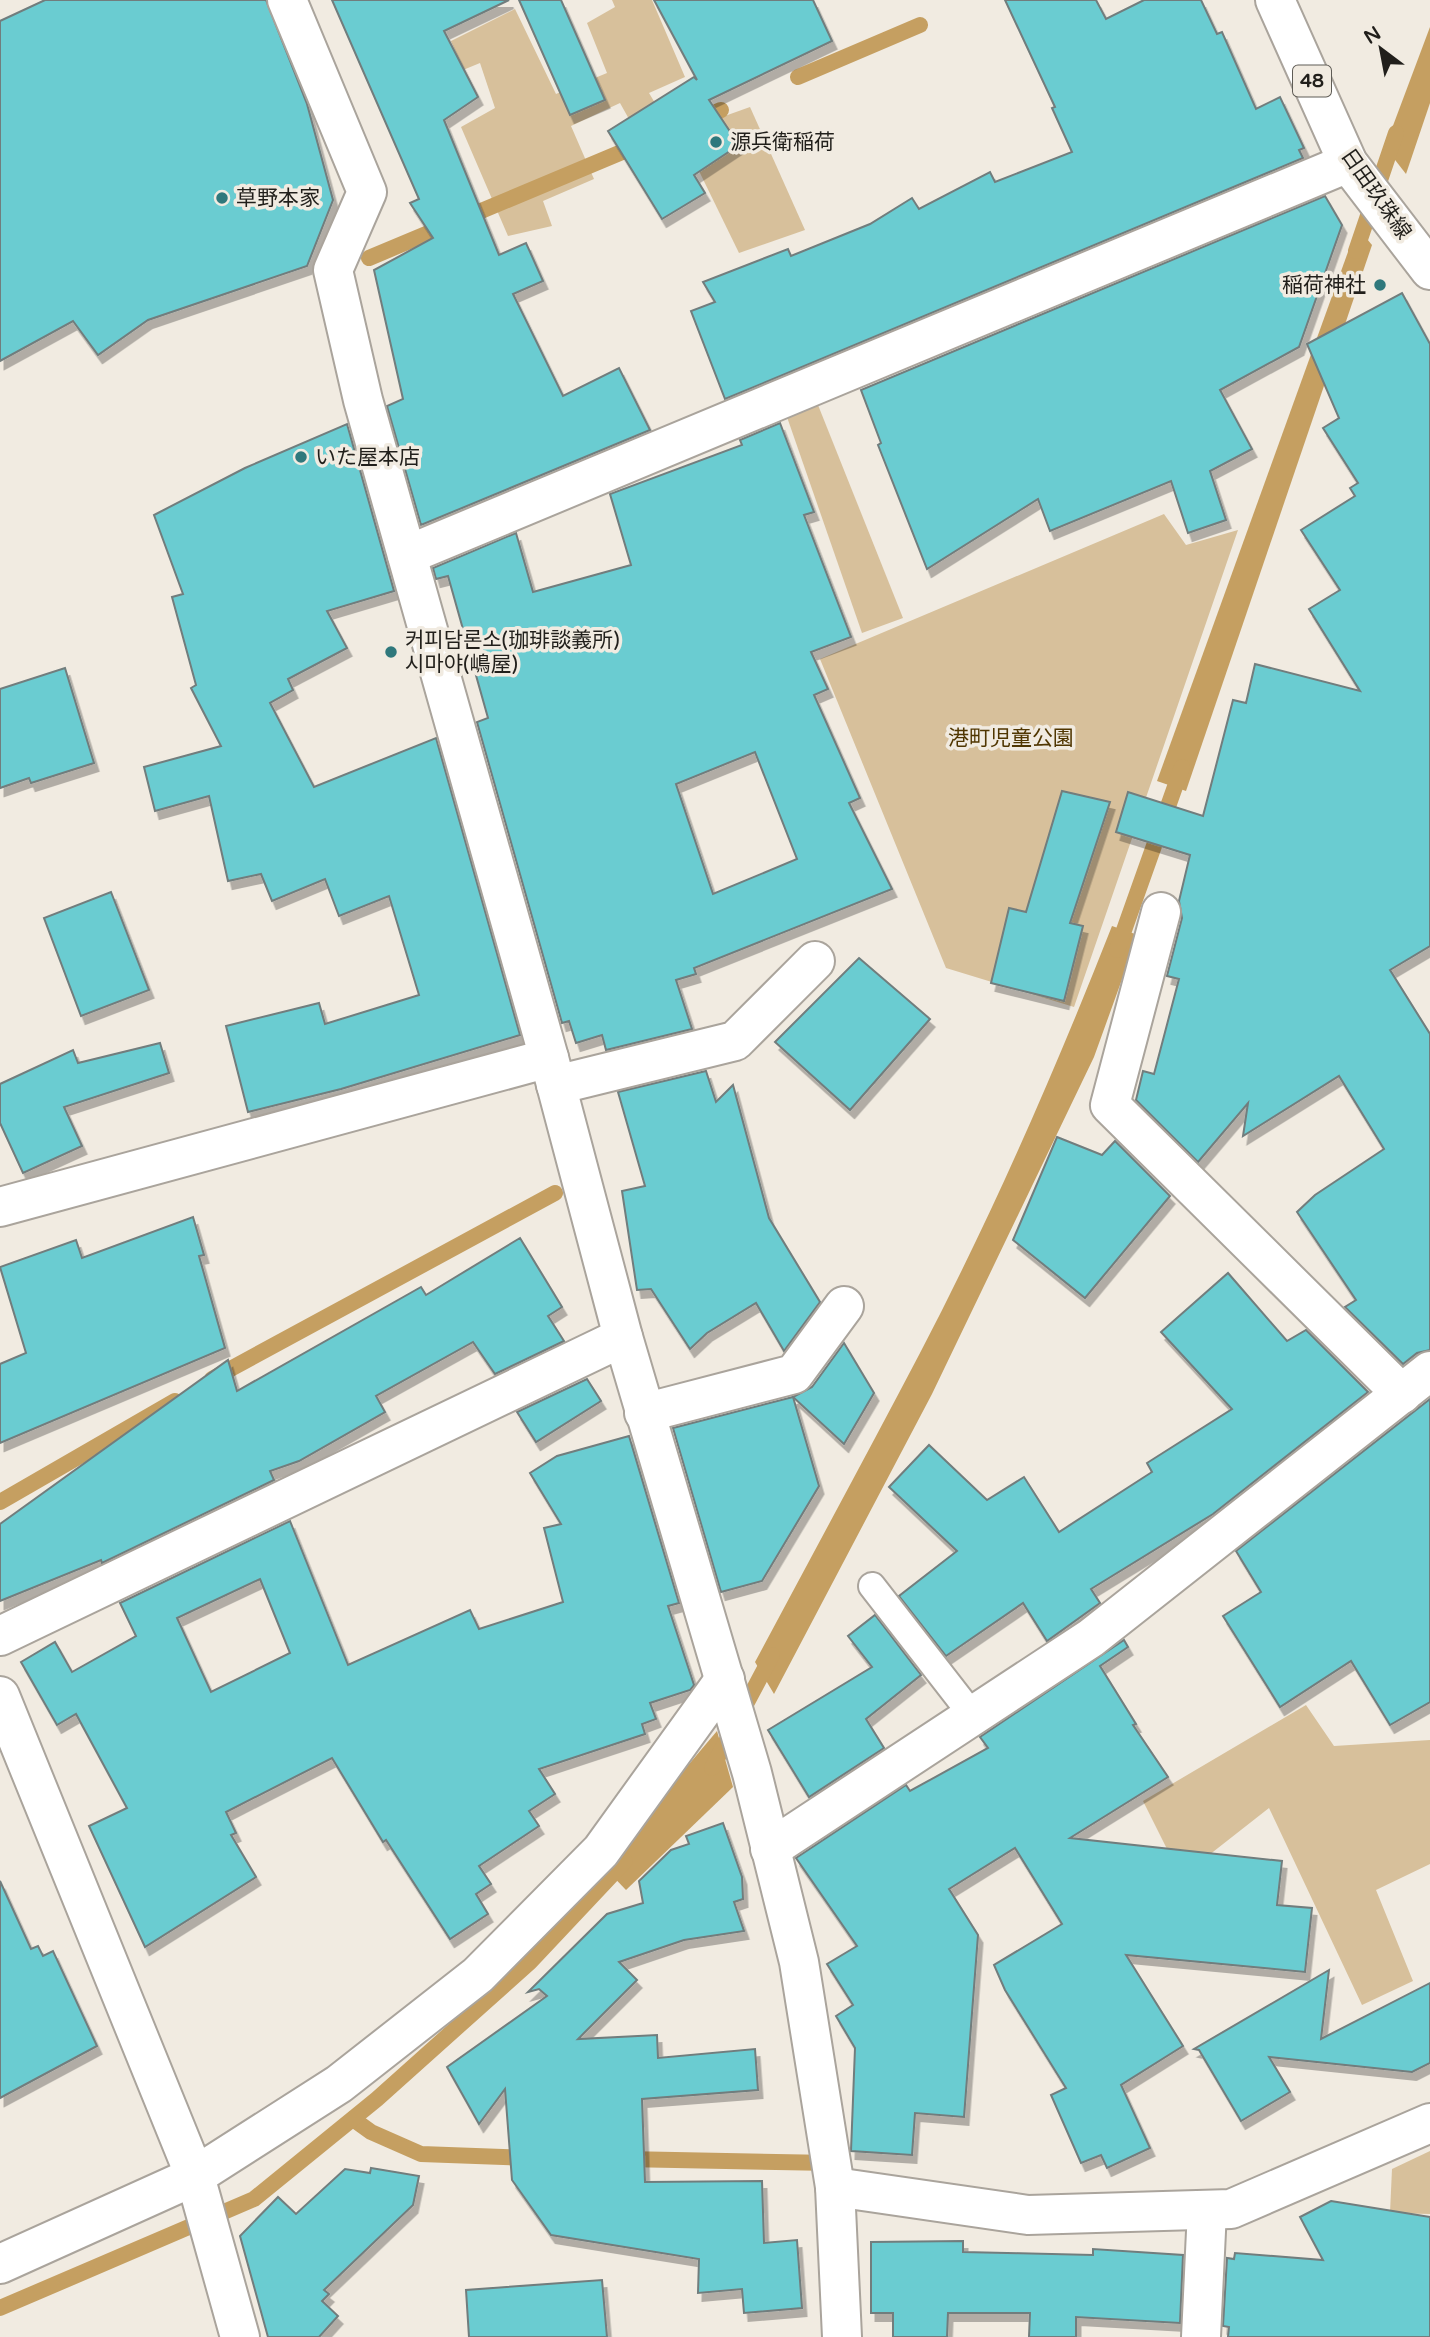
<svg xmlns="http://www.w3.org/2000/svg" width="1430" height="2337" font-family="'Varela Round','Noto Sans JP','Noto Sans KR',sans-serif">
  <defs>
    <filter id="shadow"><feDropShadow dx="4.5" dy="8" stdDeviation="0" flood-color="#0004"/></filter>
  </defs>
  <rect width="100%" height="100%" fill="#f1ebe1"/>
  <g fill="#d7c09b">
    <path d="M612 0H652L685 77 649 93 679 143 648 153 620 103 571 126 594 179 543 201 552 226 508 236 461 127 495 108 480 63 463 70 451 41 515 9 556 94 607 73 587 23 615 7Z"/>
    <path d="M750 107 805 230 739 253 680 132Z"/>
    <path d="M818 405 903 618 862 633 787 417Z"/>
    <path d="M1164 514 1186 545 1238 530 1074 1007 946 968 820 659Z"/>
    <path d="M1306 1705 1334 1746 1430 1740V1864L1376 1890 1413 1981 1362 2005 1269 1808 1181 1877 1143 1801Z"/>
    <path d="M1430 2151V2214L1390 2213 1392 2169Z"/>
  </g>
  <g fill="#c59f61">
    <path d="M1430 27V103L1406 174 1385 147Z"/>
    <path d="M1357 227 1372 245 1186 791 1157 781Z"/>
    <path d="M1112 926 1138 935 1094 1057 932 1394 774 1694 755 1662C810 1559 866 1456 920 1353 992 1215 1055 1071 1112 926Z"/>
    <path d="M717 1731 733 1787 626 1890 603 1866Z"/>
  </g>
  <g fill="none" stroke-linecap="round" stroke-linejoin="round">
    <g stroke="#c59f61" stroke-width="16">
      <path d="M798 77 920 25"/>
      <path d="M697 120 721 110"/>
      <path d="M1356 251 1396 133"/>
      <path d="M369 258 641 144"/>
      <path d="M1117 950 1182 767"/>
      <path d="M212 1379 555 1193"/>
      <path d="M0 1502 175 1401"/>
      <path d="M712 1768 772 1655"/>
      <path d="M353 2119 371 2132 421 2154 532 2158"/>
      <path d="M624 2159 832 2163"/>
      <path d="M0 2308 254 2199 377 2099 530 1962 625 1861"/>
    </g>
  </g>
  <g fill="#6bccd1" stroke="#717d7d" stroke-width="2" fill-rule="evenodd" filter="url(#shadow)">
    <path d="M45 0H266L307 104 333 200 307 266 148 320 98 355 73 321 0 361V21Z"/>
    <path d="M332 0H509L444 31 478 97 444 120 499 255 526 243 543 281 513 294 563 396 619 368 650 430 421 525 387 406 403 399 374 270 433 238 410 203 419 199Z"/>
    <path d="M519 0H561L605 100 570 115Z"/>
    <path d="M654 0H813L832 41 709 100 739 145 694 175 705 193 662 219 608 131 694 77 697 80Z"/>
    <path d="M1005 0H1096L1106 19 1144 0H1201L1217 34 1222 32 1256 109 1280 97 1304 148 1299 150 1303 158 725 399 691 311 715 302 703 282 788 249 791 256 870 224 912 198 919 209 990 172 995 182 1072 152 1052 108 1055 107Z"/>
    <path d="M1325 196 1342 225 1299 347 1220 390 1252 449 1210 471 1226 520 1188 533 1171 481 1050 531 1038 499 927 569 878 445 881 443 861 390Z"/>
    <path d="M1402 293 1430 344V946L1390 970 1430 1034V1350L1417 1353 1403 1364 1345 1307 1356 1300 1297 1212 1315 1195 1384 1149 1339 1076 1243 1136 1248 1103 1198 1162 1136 1100 1143 1071 1154 1074 1179 979 1167 976 1182 918 1179 901 1190 855 1116 832 1128 792 1203 816 1233 700 1246 703 1255 664 1360 691 1309 609 1340 590 1301 530 1355 496 1350 488 1358 483 1323 428 1339 418 1307 344Z"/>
    <path d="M780 423 814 512 804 515 851 637 811 652 828 689 814 695 860 798 849 803 892 889 694 968 696 974 676 980 692 1029 606 1050 602 1035 576 1043 569 1021 562 1023 477 722 488 718 448 576 436 579 433 568 516 533 533 592 631 565 610 494 742 445 740 440ZM755 752 797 859 713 894 676 784Z"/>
    <path d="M347 424 394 591 327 611 347 648 288 679 293 690 270 703 314 787 436 738 520 1035 341 1089 248 1112 226 1026 319 1003 325 1024 419 995 389 896 339 916 325 879 272 901 261 874 228 881 209 796 155 811 144 767 221 746 191 688 196 685 172 597 183 594 154 515 245 468Z"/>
    <path d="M65 668 94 763 31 783 29 778 0 788V689Z"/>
    <path d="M1062 791 1110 802 1070 923 1083 926 1064 1001 991 983 1009 908 1026 912Z"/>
    <path d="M111 892 149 990 81 1016 44 918Z"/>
    <path d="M859 958 930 1019 850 1110 775 1042Z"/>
    <path d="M160 1043 169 1073 64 1107 82 1146 23 1173 0 1123V1084L73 1050 78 1063Z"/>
    <path d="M706 1071 716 1102 733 1085 769 1218 820 1302 784 1351 756 1303 707 1333 690 1349 651 1289 637 1290 622 1191 645 1186 618 1092Z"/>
    <path d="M1057 1137 1102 1155 1115 1141 1170 1196 1085 1298 1013 1240Z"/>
    <path d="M193 1217 204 1255 199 1256 225 1348 0 1443V1364L26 1353 0 1267 76 1240 82 1258Z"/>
    <path d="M520 1238 562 1307 548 1316 564 1341 495 1374 473 1342 376 1396 385 1412 299 1461 270 1471 274 1480 102 1563 101 1560 0 1601V1524L228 1360 237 1391 421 1287 426 1295Z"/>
    <path d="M1228 1273 1287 1341 1306 1330 1368 1392 1213 1514 1091 1589 1100 1603 1047 1641 1023 1603 946 1656 899 1596 957 1551 889 1487 929 1445 987 1500 1024 1477 1059 1532 1152 1472 1147 1463 1232 1409 1161 1332Z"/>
    <path d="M844 1343 874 1393 844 1444 793 1397 812 1387Z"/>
    <path d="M587 1379 601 1401 536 1442 517 1412Z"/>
    <path d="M793 1397 819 1486 762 1581 721 1592 673 1428Z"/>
    <path d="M1430 1399V1702L1390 1725 1351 1661 1280 1707 1223 1616 1261 1592 1236 1551Z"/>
    <path d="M629 1436 679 1603 668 1606 694 1685 690 1690 650 1703 656 1719 642 1724 645 1734 539 1769 555 1794 529 1811 539 1826 479 1866 491 1884 476 1894 488 1914 450 1939 386 1840 383 1842 332 1758 226 1812 236 1833 231 1835 256 1877 145 1947 89 1826 127 1808 76 1714 57 1725 21 1662 55 1642 72 1672 136 1636 120 1603 290 1521 348 1665 470 1610 479 1629 563 1602 544 1528 561 1524 530 1473 557 1456ZM260 1579 290 1653 211 1692 177 1618Z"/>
    <path d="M875 1615 921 1675 866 1719 884 1748 809 1797 768 1730 872 1667 848 1636Z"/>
    <path d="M1124 1640 1128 1647 1100 1666 1136 1724 1133 1725 1168 1777 1070 1838 1282 1861 1277 1905 1312 1908 1305 1972 1126 1955 1183 2046 1121 2085 1150 2148 1107 2168 1101 2155 1081 2163 1051 2095 1066 2088 1005 1990 994 1965 1062 1924 1015 1848 949 1889 978 1935 964 2117 915 2113 912 2155 851 2151 855 2048 836 2016 853 2005 827 1964 857 1946 796 1858 906 1785 910 1791 988 1748 980 1737Z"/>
    <path d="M723 1823 742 1877 743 1899 734 1902 744 1931 684 1940 619 1962 637 1980 578 2039 657 2035 658 2058 755 2049 758 2090 642 2099 645 2182 762 2181 764 2243 797 2240 802 2308 744 2313 742 2289 698 2293 699 2259 551 2235 512 2180 505 2089 479 2124 447 2067 547 1996 539 1989 528 1992 607 1914 643 1903 639 1881 671 1850 689 1844 686 1836Z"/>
    <path d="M0 1881 31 1949 38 1946 43 1956 53 1951 97 2046 0 2098Z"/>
    <path d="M1329 1970 1321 2039 1430 1983V2063L1412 2072 1269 2057 1290 2092 1241 2121 1199 2050 1194 2049Z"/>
    <path d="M371 2168 419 2176 413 2205 324 2290 329 2294 322 2301 338 2316 319 2337H268L240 2236 278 2197 296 2214 345 2169 370 2173Z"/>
    <path d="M1331 2201 1430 2217V2337H1228L1229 2327 1223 2326 1227 2258 1234 2259 1235 2253 1323 2260 1300 2217Z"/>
    <path d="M963 2241V2252L1093 2255V2249L1183 2255 1180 2323 1076 2317V2337H1029L1030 2313H948L947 2337H893V2313H871V2242Z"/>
    <path d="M602 2280 607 2337H469L466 2290Z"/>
  </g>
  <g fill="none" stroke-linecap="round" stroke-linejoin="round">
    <g stroke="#aaa49c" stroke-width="30">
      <path id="lane" d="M872 1586 973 1716"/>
    </g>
    <g stroke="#aaa49c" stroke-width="42">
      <g id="street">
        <path d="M287 0 367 192 333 270 363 400 549 1058 623 1337 752 1773 799 1962 835 2187 842 2337"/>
        <path d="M407 555 1348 163"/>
        <path d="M1161 912 1110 1105 1402 1394"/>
        <path d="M556 1085 735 1041 815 961"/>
        <path d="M0 1207 549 1058"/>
        <path d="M644 1413 794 1374 844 1306"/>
        <path d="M0 1636 623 1337"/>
        <path d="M0 1696 195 2176 240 2337"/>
        <path d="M770 1849 1091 1638 1430 1371"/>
        <path d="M835 2187 1028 2215 1231 2209 1430 2123"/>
        <path d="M0 2264 195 2176 339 2084 478 1975 601 1851 725 1679"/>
        <path d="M1201 2337 1207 2210"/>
      </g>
    </g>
    <g stroke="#aaa49c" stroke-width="42">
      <path id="primary" d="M1275 0 1348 163 1430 270"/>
    </g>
    <use href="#lane" stroke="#fff" stroke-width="26"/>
    <use href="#street" stroke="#fff" stroke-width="38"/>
    <use href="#primary" stroke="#fff" stroke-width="38"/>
  </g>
  <g fill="#2f787c" stroke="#f1ebe1" stroke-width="2.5">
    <circle cx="716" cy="142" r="7"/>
    <circle cx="222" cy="198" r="7"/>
    <circle cx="1380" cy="285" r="7"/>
    <circle cx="301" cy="457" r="7"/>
    <circle cx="391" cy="652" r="7"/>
  </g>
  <g text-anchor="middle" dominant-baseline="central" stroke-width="7" stroke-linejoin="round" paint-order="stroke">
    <rect fill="#f1ebe1" stroke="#5f5c56" stroke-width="2" x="1293" y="65.5" width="38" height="31" rx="5"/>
    <g font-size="19" font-weight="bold" fill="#211f1b">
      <text x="1312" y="81">48</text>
    </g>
    <g font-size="21" fill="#211f1b" stroke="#f1ebe1" text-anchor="start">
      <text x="730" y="142">源兵衛稲荷</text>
      <text x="236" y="198">草野本家</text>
      <text x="1366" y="285" text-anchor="end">稲荷神社</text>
      <text x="315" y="457">いた屋本店</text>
      <text x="405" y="640">커피담론소(珈琲談義所)<tspan x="405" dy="24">시마야(嶋屋)</tspan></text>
    </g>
    <g font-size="21" fill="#211f1b" stroke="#f1ebe1">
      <text transform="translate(1376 194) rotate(55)">日田玖珠線</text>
    </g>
    <g font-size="21" fill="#503601" stroke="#f1ebe1">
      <text x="1011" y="738">港町児童公園</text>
    </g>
  </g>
  <g transform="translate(1381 49) rotate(328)" stroke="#f1ebe1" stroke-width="5" paint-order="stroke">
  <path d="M0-5L12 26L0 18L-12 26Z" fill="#211f1b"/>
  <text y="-10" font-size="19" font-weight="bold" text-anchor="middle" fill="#211f1b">N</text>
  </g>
</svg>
